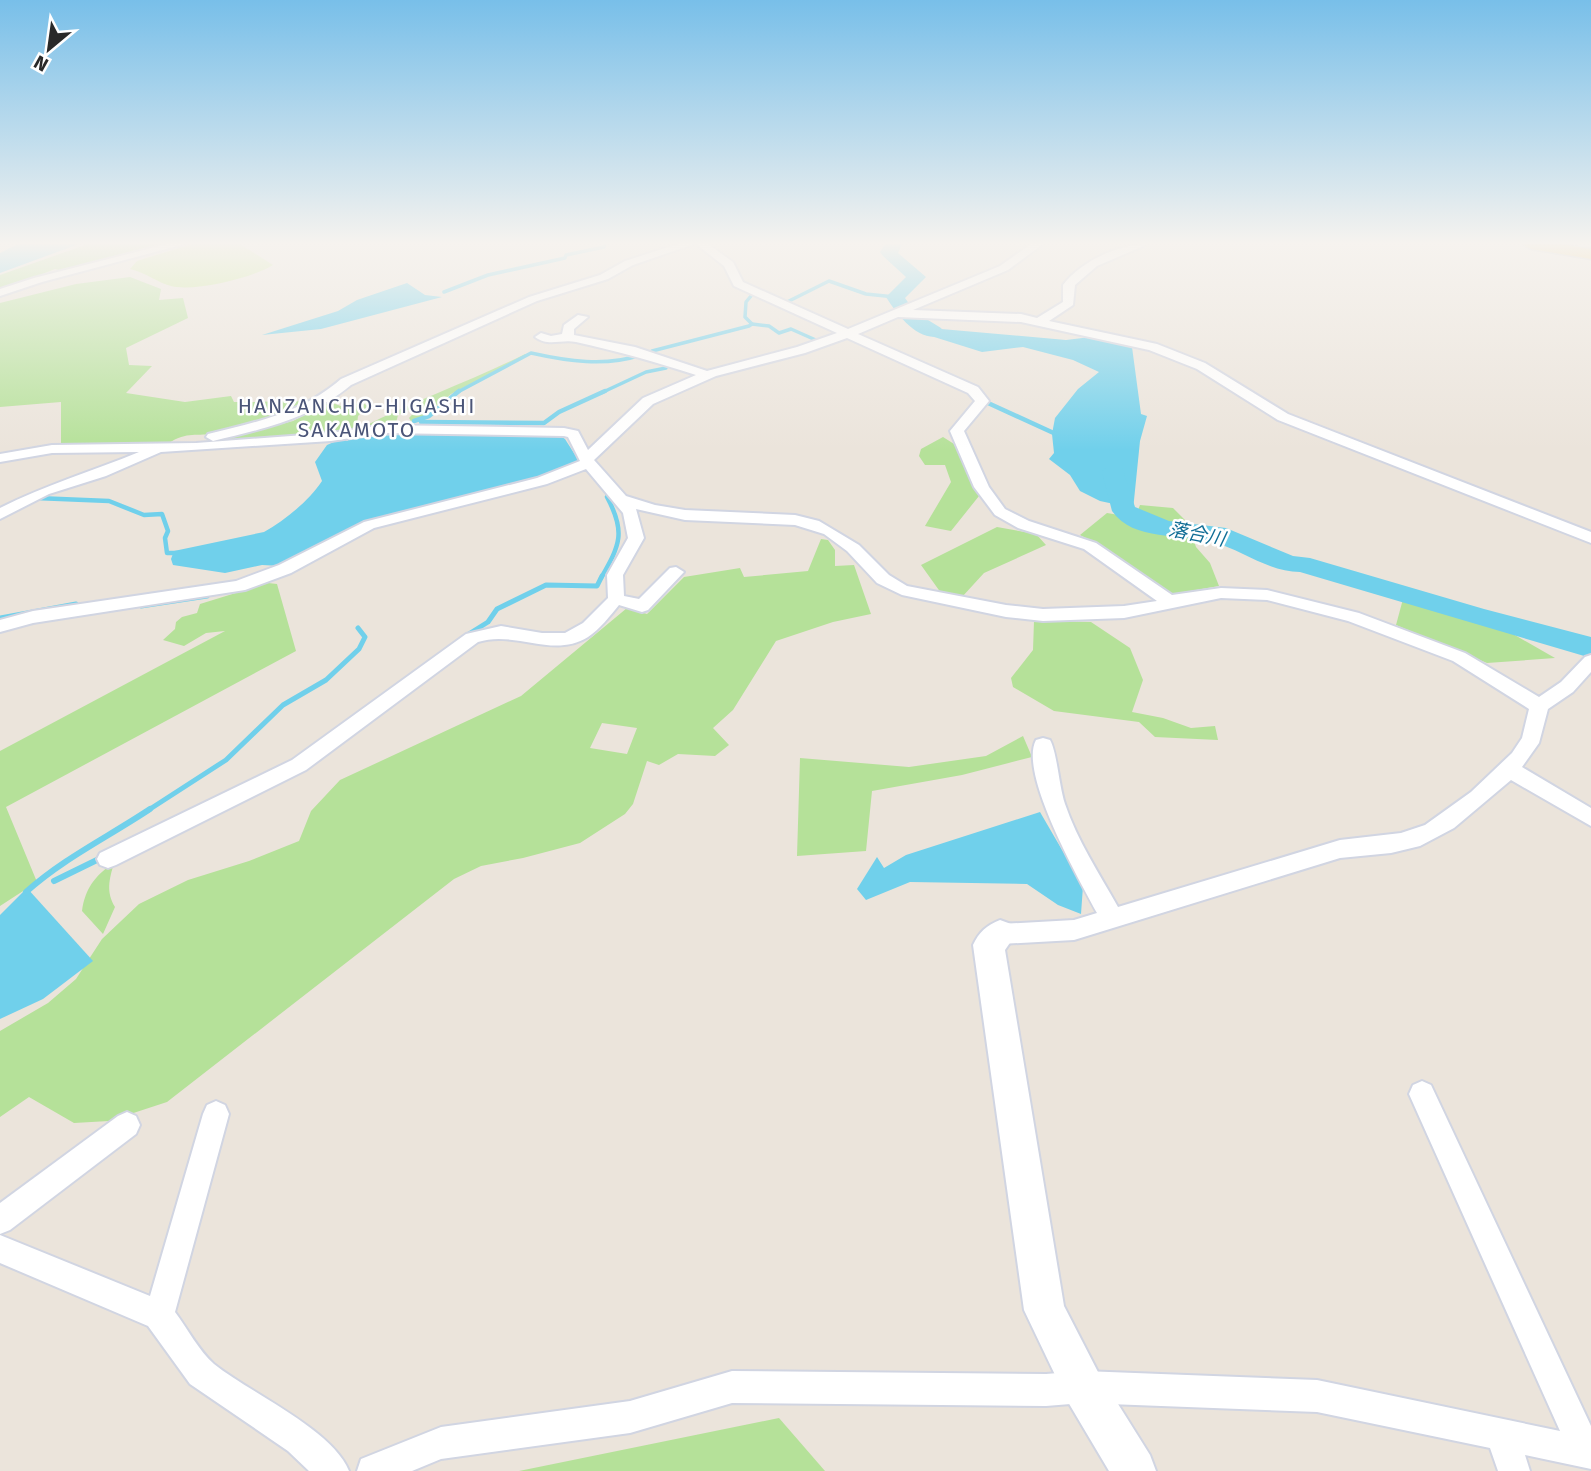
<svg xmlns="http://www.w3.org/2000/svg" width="1591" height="1471" font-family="'Fira Sans','Noto Sans JP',sans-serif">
  <rect width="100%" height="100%" fill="#ebe4db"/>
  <g fill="#b5e199" fill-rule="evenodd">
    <path d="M88 244H175L66 272 55 269 0 291V275Z"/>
    <path d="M130 277 161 289 159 300 183 298 188 318 126 348 129 365 152 366 126 393 185 402 231 396 234 402 316 401C284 414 251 425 216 433 197 437 187 431 169 443H61V402L0 407V303L76 284Z"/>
    <path d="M525 354 527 355 451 394 427 414 411 421 409 418 424 402 398 415 396 423 390 426 320 435 226 442 227 438 293 421 330 402 346 408 361 402 368 406 358 416 357 425 363 427C416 400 471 381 525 354Z"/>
    <path d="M943 437 962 449 979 496 951 531 925 526 951 482 945 465H925L919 456 921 449Z"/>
    <path d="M1140 505 1173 508 1188 523 1196 547 1210 563 1219 586 1167 595 1109 550 1080 535 1107 513 1119 515 1138 510Z"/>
    <path d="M997 527 1036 534 1046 545 984 573 962 597 941 593 921 565Z"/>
    <path d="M821 539 828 540 835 550V566L854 565 871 614 833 622 776 641 733 710 713 728 729 745 715 756 678 754 659 765 647 761 633 804 625 814 580 843 523 858 481 866 454 879 167 1102 109 1121 74 1123 29 1097 0 1117V1031L48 1003 76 979 102 939 139 904 188 880 249 861 299 841 311 811 340 780 521 696 627 608 647 614 684 577 740 568 744 577 808 571ZM602 723 637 728 627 754 590 748Z"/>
    <path d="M268 583 277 584 296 651 6 807 37 882 0 906V751L225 631 206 633 184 646 163 640 175 629 176 622 182 617 197 613 200 604Z"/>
    <path d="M1403 599 1506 630 1555 658 1487 663 1396 625Z"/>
    <path d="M1034 621 1091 622 1130 648 1143 680 1132 712 1163 718 1191 728 1215 726 1218 740 1155 737 1139 722 1054 711 1013 687 1011 678 1033 650Z"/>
    <path d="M1023 736 1032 757 962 775 872 791 866 851 797 856 800 758 909 767 986 756Z"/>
    <path d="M114 863C109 880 106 892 115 907L103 934 82 911C85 889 95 875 114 863Z"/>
    <path d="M779 1418 825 1471H519Z"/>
  </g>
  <path fill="#c9e895" d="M192 244H240L273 265C252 278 194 292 171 286 158 283 147 273 130 269L137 261Z"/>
  <g fill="#70d0eb">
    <path d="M18 244H79L0 273V253Z"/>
    <path d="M407 283 425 295 442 297 321 329 262 335 338 311 357 300Z"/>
    <path d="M919 315 925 326 930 328 1066 340 1099 336 1124 341 1132 347 1141 414 1147 416 1140 441 1133 510 1121 511 1114 504 1100 501 1080 491 1070 475 1049 459 1054 453 1052 434 1055 418 1078 389 1099 372 1073 360 1023 347 982 352 931 336 906 316Z"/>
    <path d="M393 435H559L565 439 579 461 547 477 370 520 281 566 262 565 225 573 173 565 171 559 174 551 264 532C285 520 309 501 322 481L315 462 327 445 343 438 347 441 351 438Z"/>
    <path d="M1040 812 1083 886 1081 914 1058 905 1027 884 910 882 866 900 857 889 877 857 884 868 906 855Z"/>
    <path d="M27 888 93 961 43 999 0 1019V915Z"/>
  </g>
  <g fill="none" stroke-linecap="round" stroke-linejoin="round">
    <g stroke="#70d0eb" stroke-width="3.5">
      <path d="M444 292 488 275 565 258 566 255 604 247 605 244"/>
      <path d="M782 301 787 302 829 281 866 294 895 297"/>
      <path d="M752 324 769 326 779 333 791 329 818 341"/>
      <path d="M652 351 749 326 752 324 745 317 746 302 751 296"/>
      <path d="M456 393 531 353C567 361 605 367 641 355"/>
      <path d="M601 393 646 372 666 368"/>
    </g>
    <g stroke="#70d0eb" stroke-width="4.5">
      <path d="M988 403 1058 435"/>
      <path d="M414 421 429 416 459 391"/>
      <path d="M421 422 544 423 559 412 605 391"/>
      <path d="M36 498 109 501 144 515 162 514 168 531 165 538 167 553H179"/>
      <path d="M601 578C620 545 626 532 607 497"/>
    </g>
    <g stroke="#70d0eb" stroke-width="5">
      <path d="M141 606 207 596"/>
      <path d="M0 618 76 604"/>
      <path d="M464 637 488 622 497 609 546 585 597 586 602 576"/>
      <path d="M147 811 226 760 283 705 326 680 359 649 365 637 358 628"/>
    </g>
    <g stroke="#70d0eb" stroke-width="6">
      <path d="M54 881 101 858"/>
      <path d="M26 892C64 858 108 837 150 809"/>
    </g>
    <g fill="#70d0eb" fill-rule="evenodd">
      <path d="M885 244H902L898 253 926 277 905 298 915 312 941 328 944 332 941 336C917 342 897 314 886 297L906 277 883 256 880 252Z"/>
      <path d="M1114 465 1122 467 1135 507 1169 521 1226 528 1293 556 1310 558 1484 609 1591 637V658L1300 572C1269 572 1242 550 1213 542 1182 533 1133 542 1112 511L1102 472 1106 467Z"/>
    </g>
    <g stroke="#d1d5e2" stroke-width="4">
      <g id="street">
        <path d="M167 244H185L42 282 0 296V289L34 278Z"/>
        <path d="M678 244H694L633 265 608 279 537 301 351 385C310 419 263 429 213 441L206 437 208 434C257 422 302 413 341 379L529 297 600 275 625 261Z"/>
        <path d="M696 244H708L733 262 743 282 848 329 1000 266 1031 244H1043L1008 270 913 310 1021 314 1037 318 1063 302V285C1081 261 1119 244 1148 244L1097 266 1075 285 1073 305 1049 321 1157 344 1205 363 1288 414 1591 532V543L1278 420 1197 369 1149 350 1021 322 898 317 858 334 978 387 989 401 964 431 989 487 1005 509 1029 521 1096 543 1172 595 1221 588 1267 590 1359 613 1465 653 1539 697 1561 682 1585 657 1591 655V672L1573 692 1548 709 1539 743 1522 767 1591 808V826L1511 780 1454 828 1420 846 1391 853 1340 858 1074 940 1000 944 992 941 989 934 992 927 1000 924 1074 920 1097 913C1080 881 1018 773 1036 740L1043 738 1050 740C1057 752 1059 786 1065 804 1077 840 1099 873 1118 907L1340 840 1401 833 1425 825 1471 792 1512 753 1522 738 1529 709 1453 661 1348 621 1267 600 1221 598 1124 618 1043 621 1006 617 902 595 877 583 847 551 824 534 795 525 685 520 636 509 644 538 623 575 624 596 639 599 670 568 676 567 684 572 648 610 642 612 619 605C610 616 600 629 588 637 553 659 515 630 478 642L306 770 116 865 108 868 100 865 97 859 100 853 292 760 466 634 501 626 542 633H565L583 623 608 598 607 575 628 538 623 513 586 469 547 484 374 528 291 573 245 590 33 623 0 632V620L33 611 236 581 279 565 364 522 537 478 580 461 568 437 564 436 384 433 331 441 161 452 106 476 49 494 0 519V508C45 485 93 471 139 452L52 453 0 462V454L52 445 196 443 331 433 384 425 564 428 578 431 588 450 643 398 696 375C656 362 617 351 576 342 561 339 548 347 535 337L541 333 551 336 562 334 564 325 578 315 588 317 574 329V335L635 347 707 371 797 347 837 333 734 286 724 266ZM847 338 968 393 975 401 950 431 974 487 995 515 1018 528 1084 549 1157 601 1124 606 1043 609 1006 605 907 586 889 575 859 545 819 521 795 515 685 510 655 505 626 496 594 460 653 404 716 376 805 353Z"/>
        <path d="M1422 1081 1431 1085 1591 1426V1469L1525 1455 1530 1471H1498L1490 1448 1317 1412 1083 1403 1046 1406 732 1403 630 1433 441 1459 412 1471H357L361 1459 441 1427 630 1401 732 1371 1046 1374 1083 1371 1317 1380 1560 1431 1409 1094 1413 1085Z"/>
        <path d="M216 1101 225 1105 229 1114 175 1312C187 1328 199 1351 214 1364 250 1393 332 1429 349 1471H309L288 1451 190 1384 148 1326 0 1263V1235L150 1296 203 1114 207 1105Z"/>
        <path d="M127 1112 136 1116 140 1125 136 1134 10 1230 0 1234V1203L118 1116Z"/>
      </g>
    </g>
    <g stroke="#d1d5e2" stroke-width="4">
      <path id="secondary" d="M1000 920 1011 924 1016 934 1005 950 1064 1306 1098 1372 1150 1455 1156 1471H1109L1068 1402 1024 1310 973 945C979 932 987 925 1000 920Z"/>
    </g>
    <g stroke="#c3c3c3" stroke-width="3">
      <path id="primary" d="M1523 244H1561L1591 249V259L1531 249Z"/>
    </g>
    <use href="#street" fill="#fff" fill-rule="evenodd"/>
    <use href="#secondary" fill="#fff" fill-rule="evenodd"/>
    <use href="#primary" fill="#ecc45f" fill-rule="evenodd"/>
  </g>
  <linearGradient id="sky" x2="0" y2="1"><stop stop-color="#78bfe9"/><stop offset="0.54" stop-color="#f6f3ef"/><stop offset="1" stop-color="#f6f3ef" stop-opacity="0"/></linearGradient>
  <rect width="1591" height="450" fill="url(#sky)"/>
  <g text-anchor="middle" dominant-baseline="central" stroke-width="5" stroke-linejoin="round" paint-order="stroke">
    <g font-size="19" font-style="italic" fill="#116e96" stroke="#fff">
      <text transform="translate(1197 534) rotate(11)">落合川</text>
    </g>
    <g font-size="21" letter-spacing="2" fill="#4b5578" stroke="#fff">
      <text x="357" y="406">HANZANCHO-HIGASHI<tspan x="357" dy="24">SAKAMOTO</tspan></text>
    </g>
  </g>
  <g transform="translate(49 49) rotate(209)" stroke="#ffffff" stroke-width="5" paint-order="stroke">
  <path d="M0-5L12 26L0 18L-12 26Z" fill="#292929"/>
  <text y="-10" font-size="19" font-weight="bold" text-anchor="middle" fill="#292929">N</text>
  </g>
</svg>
